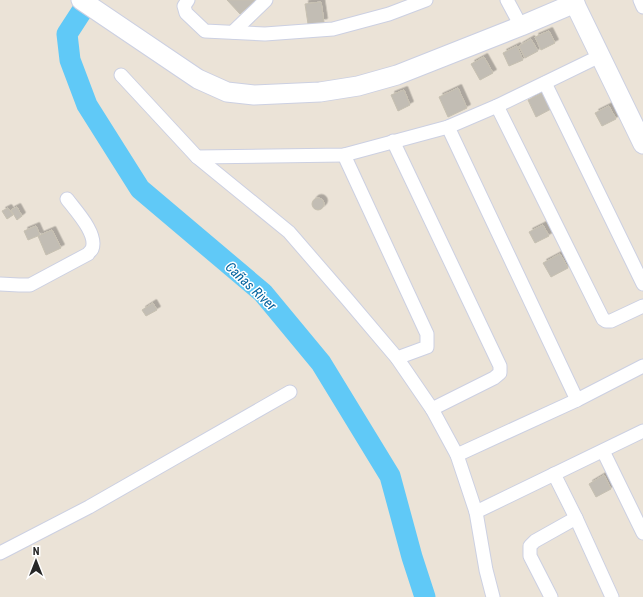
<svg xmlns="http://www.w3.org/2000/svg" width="643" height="597" font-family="'Roboto Condensed',sans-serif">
  <defs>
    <filter id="shadow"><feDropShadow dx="3.5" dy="-3.5" stdDeviation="0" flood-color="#0004"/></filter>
  </defs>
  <rect width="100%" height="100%" fill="#ebe3d7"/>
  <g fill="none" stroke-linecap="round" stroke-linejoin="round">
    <path stroke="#60c9f7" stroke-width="21" d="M89 0 67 34 70 60 87 105 140 189 263 293 321 363 390 476 412 557 425 597"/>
  </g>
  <g fill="#c2bdb4" stroke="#c6c0b1" filter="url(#shadow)">
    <path d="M227 0H256L240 14Z"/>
    <path d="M321 2 324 22 308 24 305 4Z"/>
    <path d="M549 31 555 43 541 50 535 37Z"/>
    <path d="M531 39 538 51 525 58 519 46Z"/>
    <path d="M517 46 523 60 509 66 503 53Z"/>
    <path d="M484 57 493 73 480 80 471 64Z"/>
    <path d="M458 88 467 108 448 117 439 97Z"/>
    <path d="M404 90 410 105 398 111 391 95Z"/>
    <path d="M543 93 551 109 536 117 528 100Z"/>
    <path d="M609 106 616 119 602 126 595 113Z"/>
    <circle cx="318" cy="204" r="6"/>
    <path d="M17 207 22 216 17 220 11 210Z"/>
    <path d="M8 208 13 215 7 219 2 211Z"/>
    <path d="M543 225 549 236 535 243 529 232Z"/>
    <path d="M36 226 40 235 28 240 24 231Z"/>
    <path d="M52 230 61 248 46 255 38 236Z"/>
    <path d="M560 254 568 268 551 277 543 263Z"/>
    <path d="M153 303 157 310 146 316 142 310Z"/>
    <path d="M604 475 611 489 596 497 589 484Z"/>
  </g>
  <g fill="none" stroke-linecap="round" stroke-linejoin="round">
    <g stroke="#ccd0e2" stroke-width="15">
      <g id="street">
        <path d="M188 0 184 6 186 13 205 31 265 34 333 29 389 14 426 0"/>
        <path d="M507 0 521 26"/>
        <path d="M640 0 643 7"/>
        <path d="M233 32 266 0"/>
        <path d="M121 75 197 157 289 232 347 299 397 358 432 409 457 455 476 512 486 570 493 597"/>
        <path d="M545 83 643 284"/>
        <path d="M497 106 603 319 606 321H611L643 306"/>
        <path d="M448 127 577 400"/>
        <path d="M393 141 500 366V373L494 378 432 409"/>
        <path d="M344 155 427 334V347L397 358"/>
        <path d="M197 157 344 155 448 127 497 106 600 56"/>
        <path d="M0 284 19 285H30L88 254C89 252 91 251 92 249 98 234 76 211 67 199"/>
        <path d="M603 451 643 533"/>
        <path d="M457 455 577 400 643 366"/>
        <path d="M554 474 576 518 612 597"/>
        <path d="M476 512 643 431"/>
        <path d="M0 553 89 507 290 392"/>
        <path d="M551 597 530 556V546L535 541 576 518"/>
      </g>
    </g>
    <g stroke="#ccd0e2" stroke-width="21">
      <g id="secondary">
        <path d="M81 0 198 79 227 92 254 95 320 92 358 86 397 75 521 26 575 3"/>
        <path d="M573 0 643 144"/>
      </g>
    </g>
    <use href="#street" stroke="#fff" stroke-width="13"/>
    <use href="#secondary" stroke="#fff" stroke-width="19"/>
  </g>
  <g text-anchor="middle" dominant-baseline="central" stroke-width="3" stroke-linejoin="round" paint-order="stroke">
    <g font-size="14" font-style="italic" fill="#03639f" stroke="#fff">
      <text transform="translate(251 286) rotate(43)">Cañas River</text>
    </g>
  </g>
  <g transform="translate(36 561)" stroke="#ffffff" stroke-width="3" paint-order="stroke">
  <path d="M0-3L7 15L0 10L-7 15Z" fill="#272727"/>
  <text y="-6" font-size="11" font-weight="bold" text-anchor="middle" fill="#272727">N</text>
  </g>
</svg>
